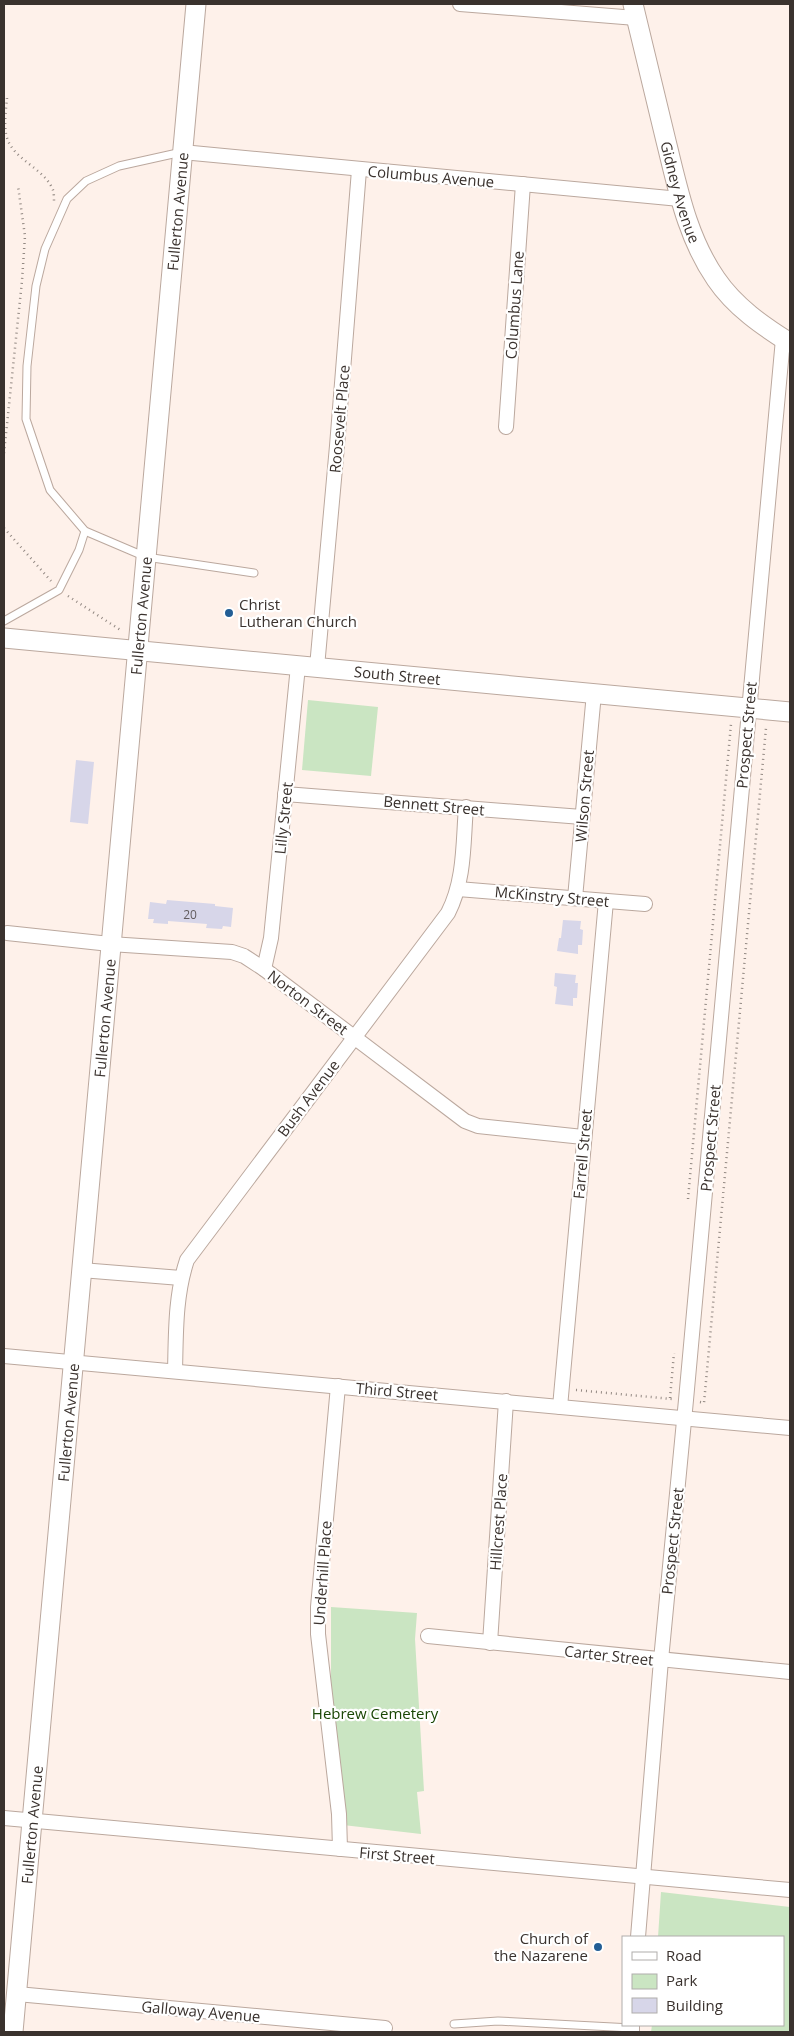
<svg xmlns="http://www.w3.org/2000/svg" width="794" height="2036" font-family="'Open Sans',sans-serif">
  <rect width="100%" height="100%" fill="#fef1ea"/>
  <g fill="#cae5c2">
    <path d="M308 700 378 707 371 776 302 770Z"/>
    <path d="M331 1607 417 1613 415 1639 424 1791 417 1792 421 1834 343 1825 331 1716Z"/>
    <path d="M661 1892 790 1907V2032H651L652 2025H783V1937H658Z"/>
  </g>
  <g fill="#d7d6e9">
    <path d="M76 760 94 762 88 824 70 822Z"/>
    <path d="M167 900 215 904V906L233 908 231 927 223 926 222 929 206 928 207 924 168 921V924L153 923 154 919H148L150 902 166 904Z"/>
    <path d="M563 920 581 921 580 929 583 930 582 945H578V954L557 951 559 938H561Z"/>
    <path d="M555 973 576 975 575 983H578L577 998H573V1006L555 1004 557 987 554 986Z"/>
  </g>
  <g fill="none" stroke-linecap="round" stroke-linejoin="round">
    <g stroke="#bba89e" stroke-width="9">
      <g id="lane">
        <path d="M182 152 119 166 86 181 67 199 45 249 36 286 27 366 26 419 50 490 85 531 146 557 254 573"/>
        <path d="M4 621 59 590 79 550 85 531"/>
        <path d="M454 2024 498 2021 632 2028"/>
      </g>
    </g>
    <g stroke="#bba89e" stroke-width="16">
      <g id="street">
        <path d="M460 4 636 18"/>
        <path d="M182 152 680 199"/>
        <path d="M506 427 523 184"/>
        <path d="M317 667 337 446 359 170"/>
        <path d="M285 794 582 817"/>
        <path d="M458 889 645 904"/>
        <path d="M575 898 594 693"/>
        <path d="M7 933 110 944 232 952 244 956 264 969 465 1121 478 1126 583 1137"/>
        <path d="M264 969 271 938 298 666"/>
        <path d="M81 1270 181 1278"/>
        <path d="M4 1356 790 1428"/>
        <path d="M175 1371C176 1334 175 1296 187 1260L448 913C465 880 463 843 466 807"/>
        <path d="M338 1386 318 1607V1634L339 1814 340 1849"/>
        <path d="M560 1407 606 901"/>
        <path d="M428 1636 790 1672"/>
        <path d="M490 1643 506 1401"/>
        <path d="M4 1818 790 1890"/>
        <path d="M638 1937 661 1660 686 1400 783 339"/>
        <path d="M17 1994 385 2028"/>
        <path d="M632 2032V2025"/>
      </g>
    </g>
    <g stroke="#bba89e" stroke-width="21">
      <g id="secondary">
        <path id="s1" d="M633 4C644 49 655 95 666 141 678 189 687 237 716 279 735 307 763 326 790 343"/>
        <path id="s2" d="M4 638 790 712"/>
        <path id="s3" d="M13 2032 196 4"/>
      </g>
    </g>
    <g stroke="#938983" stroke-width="2.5" stroke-dasharray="1 4" stroke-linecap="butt">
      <path d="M7 98C6 109 4 123 6 134 11 160 44 167 53 190 54 193 54 198 54 202"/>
      <path d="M4 453 22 281 25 236 18 186"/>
      <path d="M4 528 51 581"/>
      <path d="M68 596 122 631"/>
      <path d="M688 1199 731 724"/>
      <path d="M576 1390 672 1399"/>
      <path d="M670 1398 674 1353"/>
      <path d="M700 1402 704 1403 766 728"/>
    </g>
    <use href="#lane" stroke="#fff" stroke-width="7"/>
    <use href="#street" stroke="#fff" stroke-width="14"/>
    <use href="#secondary" stroke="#fff" stroke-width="19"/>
  </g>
  <g fill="#235e95" stroke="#fff" stroke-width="2">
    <circle cx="229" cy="613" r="5"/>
    <circle cx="598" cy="1947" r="5"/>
  </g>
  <g text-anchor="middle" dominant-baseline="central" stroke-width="4.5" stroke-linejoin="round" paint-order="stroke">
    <g font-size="12" fill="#615b5d">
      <text x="190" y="914">20</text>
    </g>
    <g font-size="15" fill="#3a322e" stroke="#fff">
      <text transform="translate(431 176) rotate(5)">Columbus Avenue</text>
      <text stroke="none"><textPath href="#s1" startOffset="194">Gidney Avenue</textPath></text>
      <text stroke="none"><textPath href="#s3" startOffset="1828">Fullerton Avenue</textPath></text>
      <text transform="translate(514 305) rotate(-86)">Columbus Lane</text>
      <text transform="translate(339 419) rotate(-85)">Roosevelt Place</text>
      <text stroke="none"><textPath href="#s3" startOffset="1422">Fullerton Avenue</textPath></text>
      <text stroke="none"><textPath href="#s2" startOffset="395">South Street</textPath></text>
      <text transform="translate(746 735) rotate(-85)">Prospect Street</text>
      <text transform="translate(584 796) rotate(-85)">Wilson Street</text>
      <text transform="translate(434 805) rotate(5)">Bennett Street</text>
      <text transform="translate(283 818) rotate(-84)">Lilly Street</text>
      <text transform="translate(552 896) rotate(5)">McKinstry Street</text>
      <text transform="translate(308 1002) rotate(37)">Norton Street</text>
      <text stroke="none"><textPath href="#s3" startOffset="1018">Fullerton Avenue</textPath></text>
      <text transform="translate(308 1098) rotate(-53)">Bush Avenue</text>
      <text transform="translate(710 1138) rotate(-85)">Prospect Street</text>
      <text transform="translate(582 1154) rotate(-85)">Farrell Street</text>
      <text transform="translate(397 1391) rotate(5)">Third Street</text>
      <text stroke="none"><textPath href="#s3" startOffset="612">Fullerton Avenue</textPath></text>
      <text transform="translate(498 1522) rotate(-86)">Hillcrest Place</text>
      <text transform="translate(672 1541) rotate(-84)">Prospect Street</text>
      <text transform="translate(322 1573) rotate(-86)">Underhill Place</text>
      <text transform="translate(609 1655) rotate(6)">Carter Street</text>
      <text stroke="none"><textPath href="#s3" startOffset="208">Fullerton Avenue</textPath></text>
      <text transform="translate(397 1855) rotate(5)">First Street</text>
      <text transform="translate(201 2011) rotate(5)">Galloway Avenue</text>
    </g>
    <g font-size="15" fill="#3a322e" stroke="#fff" text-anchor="start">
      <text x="239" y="604">Christ<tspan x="239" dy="17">Lutheran Church</tspan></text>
      <text x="588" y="1938" text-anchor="end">Church of<tspan x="588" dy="17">the Nazarene</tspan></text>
    </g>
    <g font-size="15" fill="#194604" stroke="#fff">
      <text x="375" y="1713">Hebrew Cemetery</text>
    </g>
  </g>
  <rect width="794" height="2036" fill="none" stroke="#3a322e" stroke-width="10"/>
  <rect x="622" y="1936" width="162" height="90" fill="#ffffff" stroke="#b0adab"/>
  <rect x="632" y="1952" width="25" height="8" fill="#ffffff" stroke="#b0adab"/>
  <text x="666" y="1961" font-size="15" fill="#3a322e">Road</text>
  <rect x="632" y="1974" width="25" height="15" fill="#cae5c2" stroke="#b0adab"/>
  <text x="666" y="1986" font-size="15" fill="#3a322e">Park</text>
  <rect x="632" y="1998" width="25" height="15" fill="#d7d6e9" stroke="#b0adab"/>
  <text x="666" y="2011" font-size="15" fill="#3a322e">Building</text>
</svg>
